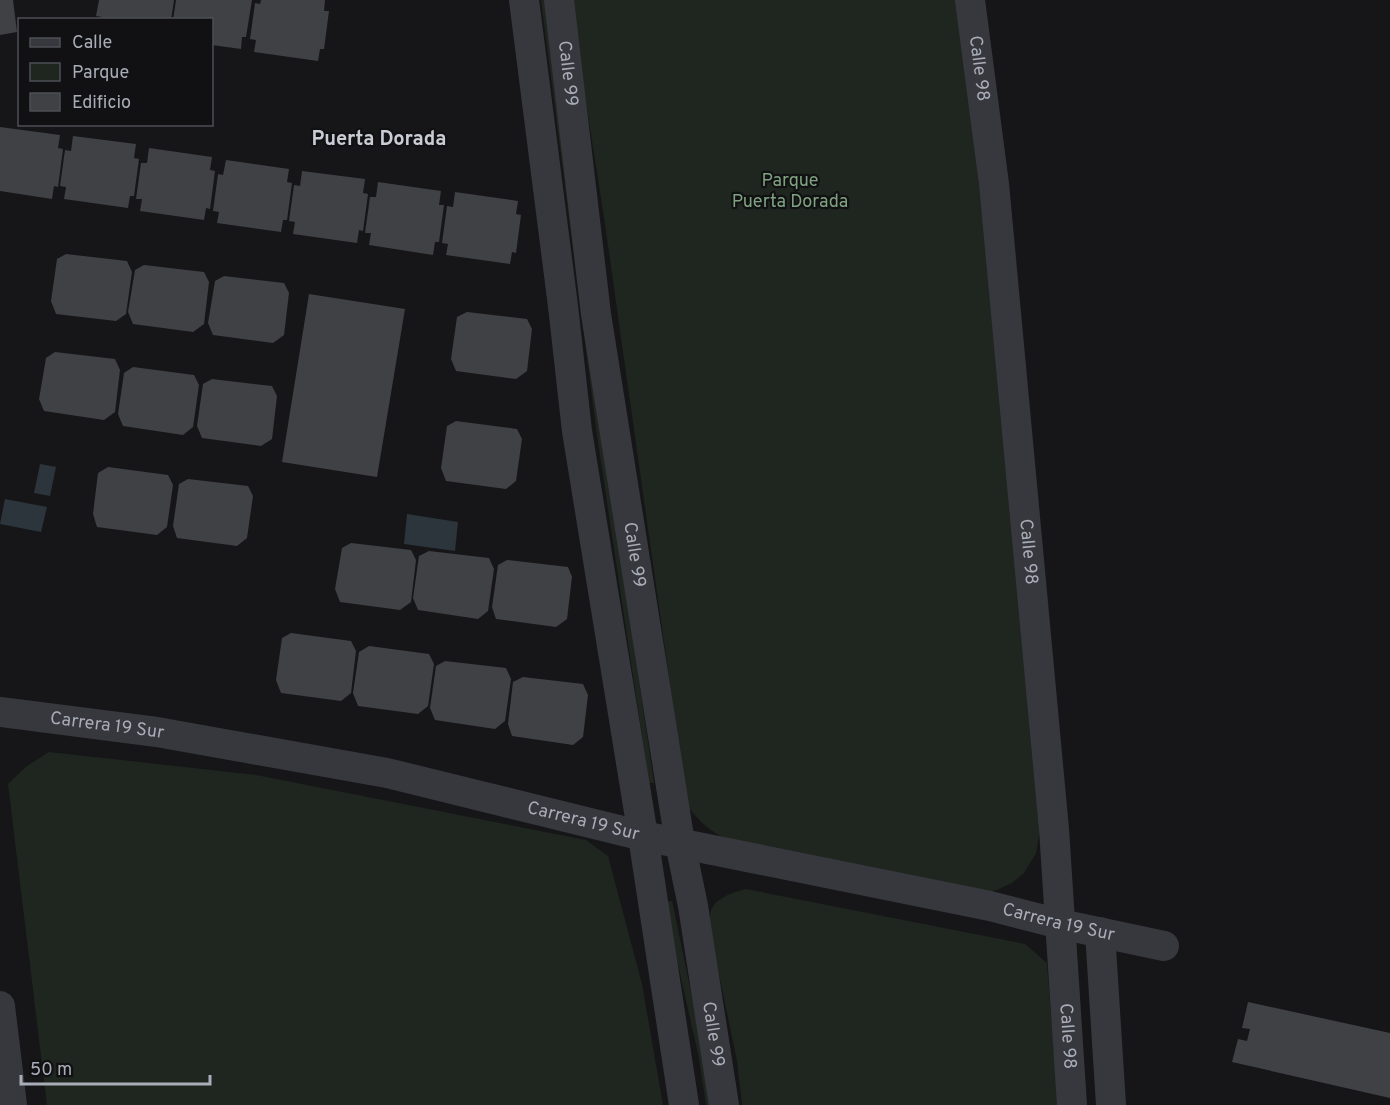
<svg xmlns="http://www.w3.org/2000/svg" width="1390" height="1105" font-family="Overpass,sans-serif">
  <rect width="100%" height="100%" fill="#161618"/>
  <g fill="#1e261f">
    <path d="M541 0H548L603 435 654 783H649L597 435Z"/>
    <path d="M570 0H958L987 257 1040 829 1036 853 1024 873 1012 883 997 890 982 893 730 841C710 831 700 823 687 805L605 224Z"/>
    <path d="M49 752 256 775 586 840 608 856 642 984 663 1105H47L8 784 27 766Z"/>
    <path d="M746 889 1025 944 1047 963 1058 1105H742L737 1061 709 926C710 921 710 914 711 910 717 897 734 892 746 889Z"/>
    <path d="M672 901 704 1054 711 1105H706L699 1058 664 902Z"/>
  </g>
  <g fill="#2c353c">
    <path d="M40 464 56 467 50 496 34 493Z"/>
    <path d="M5 499 47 507 41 532 0 524Z"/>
    <path d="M407 514 458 522 455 551 404 544Z"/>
  </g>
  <g fill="#404145">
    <path d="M0 0H13L17 32 0 35Z"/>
    <path d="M99 0H174L171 20H102V17L96 16Z"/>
    <path d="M176 0H252L246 37H242L241 49 212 45V20H173Z"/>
    <path d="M261 0H325L324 11H329L324 49H320L318 61 254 52 256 40 250 39 255 3 260 4Z"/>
    <path d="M0 127 60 135 58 148 63 149 58 187 54 186 52 199 0 191Z"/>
    <path d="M73 136 136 144 134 158 139 159 134 196H130L128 208 64 199 66 187 60 186 65 150 71 151Z"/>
    <path d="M149 148 212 157 210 170 215 171 210 209 206 208 204 220 140 211 142 199H136L141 163H147Z"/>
    <path d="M226 160 289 169 287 182 292 183 287 220H283L281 232 217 223 219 212 213 211 218 174 223 175Z"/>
    <path d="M302 171 365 179 363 193 368 194 363 231 359 230 357 243 293 234 295 222 289 221 294 185 300 186Z"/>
    <path d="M378 182 441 191 439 205H444L439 242H435L433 255 369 245 371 233H365L370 197H376Z"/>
    <path d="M455 192 518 201 516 214 521 215 516 253 512 252 510 264 446 255 448 244 442 243 447 206 453 207Z"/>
    <path d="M66 254 127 261 132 272 126 314 116 321 56 314 51 301 57 259Z"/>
    <path d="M144 265 204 272 209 282 204 324 193 332 133 324 128 312 135 270Z"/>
    <path d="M224 276 284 283 289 293 284 335 273 343 213 335 208 323 215 281Z"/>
    <path d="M309 294 405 309 377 477 282 462Z"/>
    <path d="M467 312 527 319 532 329 527 371 516 379 456 371 451 359 457 317Z"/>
    <path d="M55 352 115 359 120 370 115 412 104 420 44 411 39 399 46 358Z"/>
    <path d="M133 367 194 375 199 385 193 427 183 435 123 426 118 414 124 373Z"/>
    <path d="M212 379 272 386 277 396 272 439 261 446 202 438 197 426 203 384Z"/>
    <path d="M456 421 517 429 522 439 516 481 506 489 446 481 441 468 447 426Z"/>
    <path d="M108 467 168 475 173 485 167 527 157 535 97 527 93 514 98 473Z"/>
    <path d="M188 479 248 486 253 496 247 538 237 546 177 538 173 526 179 484Z"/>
    <path d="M351 543 411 550 416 560 411 602 400 610 340 602 335 589 342 548Z"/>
    <path d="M429 551 489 558 494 569 488 611 478 619 418 610 413 598 419 556Z"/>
    <path d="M507 560 568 567 572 577 567 619 556 627 496 619 492 607 498 565Z"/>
    <path d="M291 633 351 641 356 651 351 693 341 701 281 693 276 680 282 638Z"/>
    <path d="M369 646 429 654 434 664 428 706 418 714 358 706 353 693 359 652Z"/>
    <path d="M445 661 506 668 511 679 505 721 495 729 435 720 430 708 436 666Z"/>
    <path d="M523 677 583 684 588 695 583 737 573 745 512 736 508 724 513 682Z"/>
    <path d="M1248 1002 1390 1033V1098L1232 1062 1238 1039 1247 1041 1250 1029 1242 1028Z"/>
  </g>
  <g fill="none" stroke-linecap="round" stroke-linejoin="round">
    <g stroke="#37383d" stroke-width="30">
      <path d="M524 0 563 306 577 431 643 836 684 1105"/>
      <path id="s1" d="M559 0 596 314 680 843 693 906 724 1105"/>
      <path id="s2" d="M970 0 994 184 1054 829 1072 1105"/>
      <path id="s3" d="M0 712 157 732 387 773 643 836 990 906 1060 924 1164 946"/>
      <path d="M1100 932 1111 1105"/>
      <path d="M0 1006 12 1105"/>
    </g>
  </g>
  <g text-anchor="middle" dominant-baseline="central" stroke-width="4.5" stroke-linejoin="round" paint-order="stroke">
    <g font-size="18" fill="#a8adb8" stroke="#111113">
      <text stroke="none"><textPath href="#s2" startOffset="69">Calle 98</textPath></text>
      <text stroke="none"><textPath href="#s1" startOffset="74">Calle 99</textPath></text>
      <text stroke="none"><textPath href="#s2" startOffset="555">Calle 98</textPath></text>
      <text stroke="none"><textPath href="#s1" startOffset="560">Calle 99</textPath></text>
      <text stroke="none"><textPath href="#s3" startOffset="108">Carrera 19 Sur</textPath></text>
      <text stroke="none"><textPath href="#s3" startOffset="594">Carrera 19 Sur</textPath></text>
      <text stroke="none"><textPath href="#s3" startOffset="1080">Carrera 19 Sur</textPath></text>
      <text stroke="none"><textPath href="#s1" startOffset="1046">Calle 99</textPath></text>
      <text stroke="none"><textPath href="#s2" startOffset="1041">Calle 98</textPath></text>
    </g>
    <g font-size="18" fill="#7fa381" stroke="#111113">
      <text x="790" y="181">Parque<tspan x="790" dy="21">Puerta Dorada</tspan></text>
    </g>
    <g font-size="20" font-weight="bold" fill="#c9ccd4" stroke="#111113">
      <text x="379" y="140">Puerta Dorada</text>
    </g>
  </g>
  <rect x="18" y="18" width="195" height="108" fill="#111113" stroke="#4d4f55" stroke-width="1.5"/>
  <rect x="30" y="38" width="30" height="9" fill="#37383d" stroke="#4d4f55" stroke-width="1.5"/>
  <text x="72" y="48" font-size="18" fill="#a8adb8">Calle</text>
  <rect x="30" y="63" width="30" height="18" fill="#1e261f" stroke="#4d4f55" stroke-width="1.5"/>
  <text x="72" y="78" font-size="18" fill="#a8adb8">Parque</text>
  <rect x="30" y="93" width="30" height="18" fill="#404145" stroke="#4d4f55" stroke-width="1.5"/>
  <text x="72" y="108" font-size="18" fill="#a8adb8">Edificio</text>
  <path d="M21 1075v9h189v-9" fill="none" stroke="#a8adb8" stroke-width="3"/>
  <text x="30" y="1075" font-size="18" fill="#a8adb8" stroke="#111113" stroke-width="4.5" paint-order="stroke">50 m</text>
</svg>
